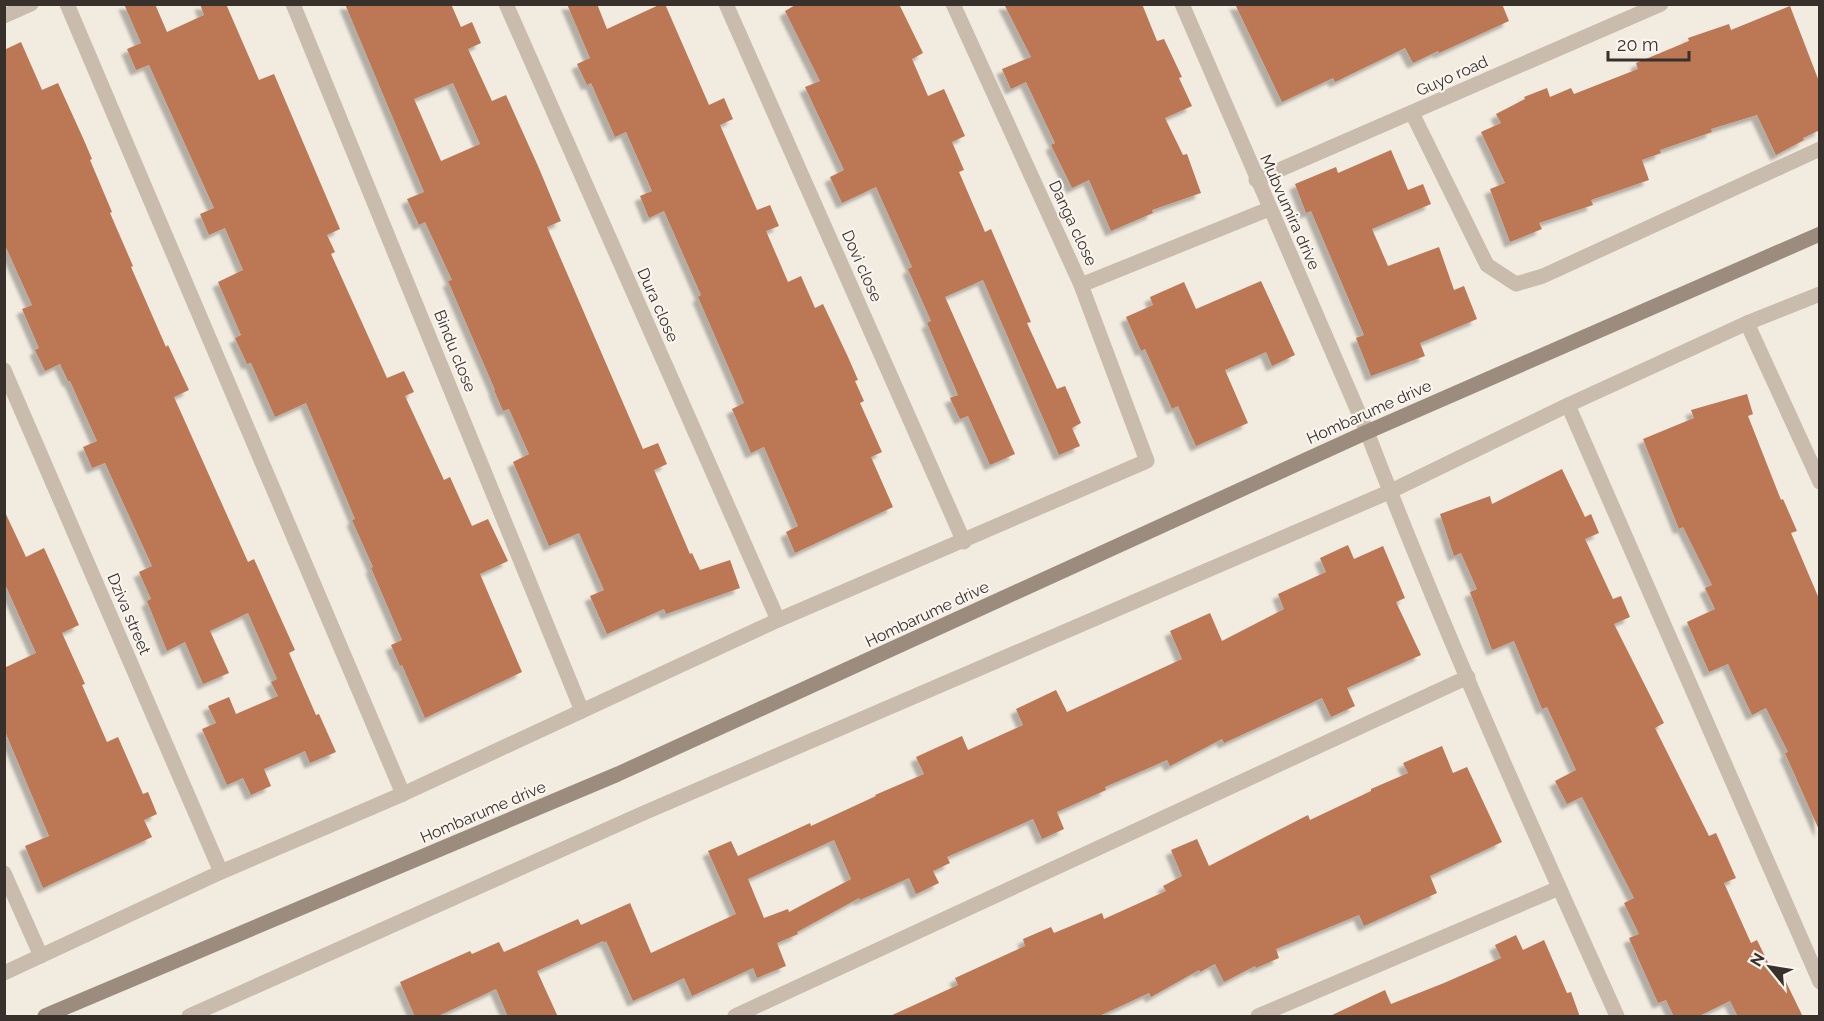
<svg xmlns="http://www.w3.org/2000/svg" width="1824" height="1021" font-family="Raleway,sans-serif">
  <defs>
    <filter id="shadow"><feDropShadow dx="-5.5" dy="5.5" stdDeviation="1.5" flood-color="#0004"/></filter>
  </defs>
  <rect width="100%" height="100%" fill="#f1ebe0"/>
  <g fill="#bc7754" fill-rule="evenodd" filter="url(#shadow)">
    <path d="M124 4H155L167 32 204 15 200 4H226L259 80 274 74 340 229 327 235 335 252 331 254 387 378 404 371 414 392 405 396 444 480 450 477 472 526 488 519 508 561 480 574 522 672 425 718 402 665 400 666 391 645 402 640 371 568 373 567 352 520 355 519 306 403 275 417 251 363 247 364 235 338 241 335 218 282 243 270 225 228 209 235 200 214 214 208 149 65 136 70 127 49 141 43Z"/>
    <path d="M345 4H451L461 27 472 22 481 43 468 49 492 101 506 95 538 166 561 221 547 227 643 449 658 443 667 464 654 470 690 554 692 553 700 570 730 560 740 588 666 614 664 609 607 634 590 596 604 590 579 533 549 546 513 462 529 454 509 409 503 411 494 390H495L448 281 452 280 425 222 419 225 407 199 424 192ZM453 83 480 144 441 161 414 99Z"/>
    <path d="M567 4H597L607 29 661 4H665L709 105 724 98 733 119 720 125 757 210 770 205 779 226 766 231 788 282 801 276 815 308 823 304 848 357 858 380 855 381 864 401 860 403 882 452 871 457 893 507 795 553 786 532 798 526 764 447 751 453 732 409 744 403 698 297 701 295 664 211 649 218 640 196 652 191 626 132 615 137 591 83 587 85 577 64 590 58Z"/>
    <path d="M797 4H899L923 53 912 59 928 96 944 89 965 136 952 142 964 170 959 172 985 232 991 229 1031 322 1027 323 1057 389 1065 386 1081 423 1072 428 1080 446 1059 455 983 280 945 297 1015 454 990 465 968 416 960 419 950 398 958 395 927 323 931 321 908 269 912 267 876 187 842 203 830 177 844 170 805 87 820 81 785 11Z"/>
    <path d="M1004 4H1142L1157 41 1164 39 1182 77 1179 78 1192 106 1165 118 1183 155 1187 154 1201 193 1152 210 1153 213 1111 231 1089 180 1072 188 1051 145 1055 143 1026 82 1011 89 1002 69 1031 57Z"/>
    <path d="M1235 4H1502L1509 21 1439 53 1438 51 1413 63 1405 48 1335 82 1333 78 1282 102Z"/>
    <path d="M1790 6 1820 84V130L1803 138 1804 140 1776 155 1757 115 1711 129 1712 132 1660 150 1661 153 1642 160 1649 180 1591 200 1593 205 1539 223 1542 229 1510 242 1490 189 1505 183 1481 132 1501 123 1496 114 1525 99 1524 97 1547 88 1550 97 1571 88 1574 94 1638 69 1636 63 1689 41 1688 38 1729 24 1731 30Z"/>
    <path d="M21 42 42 90 58 83 83 138 92 159 90 160 112 212 110 213 133 266 131 267 166 347 168 345 189 390 174 397 248 562 254 559 295 650 289 653 316 715 319 714 336 752 310 763 305 751 264 769 271 786 251 795 243 778 227 785 202 729 216 723 208 706 229 697 236 714 278 696 271 682 277 679 248 613 210 631 229 673 203 684 185 642 167 651 147 601 151 599 139 572 152 566 105 463 92 468 83 447 97 441 70 381H68L60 364 45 371 35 350 39 348 22 309 32 305 4 243V50Z"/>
    <path d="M1391 150 1408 190 1423 184 1431 204 1372 229 1388 266 1439 247 1454 290 1464 286 1477 319 1420 343 1425 356 1371 376 1356 338 1364 335 1311 211 1306 213 1295 184 1336 167 1338 173Z"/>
    <path d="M1261 281 1295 355 1272 366 1266 352 1225 370 1248 423 1196 446 1178 406 1172 409 1145 349 1141 351 1126 317 1153 305 1150 297 1184 282 1196 309Z"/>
    <path d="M1747 394 1753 414 1748 416 1781 500 1783 499 1797 531 1791 533 1820 601V832L1785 753 1788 752 1766 708 1752 715 1728 664 1709 672 1687 622 1715 609 1705 588 1712 585 1683 527 1679 529 1643 439 1694 418 1691 410Z"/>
    <path d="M1562 469 1585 517 1591 514 1599 533 1585 539 1613 599 1621 596 1630 617 1614 624 1664 723 1655 728 1709 836 1716 833 1736 878 1724 883 1751 943 1757 940 1779 985 1786 982 1803 1017H1738L1730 1001 1697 1017H1674L1666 1000 1658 1003 1629 938 1639 934 1624 903 1634 898 1582 797 1567 804 1555 781 1576 770 1547 707 1542 709 1514 641 1492 650 1470 592 1477 589 1461 553 1454 556 1440 514 1490 496 1492 504Z"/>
    <path d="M4 510 26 557 44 548 79 625 62 633 85 684 82 685 107 742 118 737 143 794 148 792 157 814 144 820 152 837 43 888 25 846 49 836 4 729V668L36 653 4 582Z"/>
    <path d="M1348 545 1354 559 1383 546 1405 598 1396 602 1421 655 1347 688 1355 706 1331 717 1322 698 1224 743 1222 739 1170 766 1167 760 1105 787 1106 790 1057 812 1064 829 1042 839 1033 819 947 857 950 863 933 871 939 883 916 894 909 878 860 900 859 898 797 932 798 934 777 943 786 966 757 978 753 968 692 996 684 978 633 1001 606 941 604 943 603 941 537 971 558 1017H508L496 989 436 1017H415L400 982 470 951 472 954 499 942 504 952 578 919 581 925 630 903 651 953 736 914 708 851 731 841 738 856 810 823 811 826 876 796 875 795 924 774 916 757 962 736 968 750 1023 725 1016 709 1056 690 1067 712 1182 659 1170 631 1210 613 1222 641 1284 609 1278 594 1326 572 1320 558ZM834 840 851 879 789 912 788 909 764 918 748 879Z"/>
    <path d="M1442 746 1453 773 1467 767 1502 842 1430 876 1437 893 1364 926 1359 915 1276 949 1279 958 1256 968 1255 966 1224 982 1215 964 1200 972 1199 970 1151 997 1149 993 1097 1017H888L958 985 955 978 1025 946 1023 939 1051 927 1054 933 1102 913 1104 919 1166 891 1163 886 1182 876 1171 850 1197 839 1209 866 1308 815 1310 820 1371 791V789L1408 773 1403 763Z"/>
    <path d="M1516 935 1523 950 1544 940 1567 993 1571 992 1580 1017H1328L1385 990 1391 1004 1444 983 1501 958 1495 945Z"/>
  </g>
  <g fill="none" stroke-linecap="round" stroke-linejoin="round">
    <g stroke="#c9bcad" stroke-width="15">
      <path d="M67 4 403 794"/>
      <path d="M293 4 582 711"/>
      <path d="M506 4 778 620"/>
      <path d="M726 4 964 542"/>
      <path d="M1182 4 1367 432C1443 630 1530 824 1617 1016"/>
      <path d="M4 16 31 4"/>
      <path d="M1412 113 1487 265 1516 284 1543 276 1820 149"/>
      <path d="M1256 180 1661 4"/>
      <path d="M1081 285 1269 209"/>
      <path d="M1747 323 1820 482"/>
      <path d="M4 370 221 872"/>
      <path d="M1568 405 1820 982"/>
      <path d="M4 873 41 956"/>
      <path d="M4 973 221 872 403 794 778 620 1147 461 1081 285 953 4"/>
      <path d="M189 1016 646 812 1389 492 1568 405 1747 323 1820 294"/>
      <path d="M735 1016 1468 677"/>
      <path d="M1258 1016 1559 888"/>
    </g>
    <path stroke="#9c8c7e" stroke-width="15" d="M45 1016 618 774 1367 432 1820 234"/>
  </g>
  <g text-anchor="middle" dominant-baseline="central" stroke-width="4.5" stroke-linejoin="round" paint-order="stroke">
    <g font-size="16" fill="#38302b" stroke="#f9f4ed">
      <text transform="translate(1452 76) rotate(-24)">Guyo road</text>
      <text transform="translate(1290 212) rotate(66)">Mubvumira drive</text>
      <text transform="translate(1073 223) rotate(65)">Danga close</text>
      <text transform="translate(862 266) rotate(66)">Dovi close</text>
      <text transform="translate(658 305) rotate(66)">Dura close</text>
      <text transform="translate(455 351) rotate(68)">Bindu close</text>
      <text transform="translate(1369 412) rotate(-24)">Hombarume drive</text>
      <text transform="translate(129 614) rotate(67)">Dziva street</text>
      <text transform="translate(927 614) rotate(-25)">Hombarume drive</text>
      <text transform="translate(483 812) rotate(-23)">Hombarume drive</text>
    </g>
  </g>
  <rect width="1824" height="1021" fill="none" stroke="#38302b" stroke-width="12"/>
  <g transform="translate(1770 967) rotate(300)" stroke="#f9f4ed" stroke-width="4.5" paint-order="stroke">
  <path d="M0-4.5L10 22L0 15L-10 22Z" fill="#38302b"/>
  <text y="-9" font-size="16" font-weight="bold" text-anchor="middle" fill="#38302b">N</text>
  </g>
  <path d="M1608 51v9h81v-9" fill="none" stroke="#38302b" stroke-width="3"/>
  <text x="1617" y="51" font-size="18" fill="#38302b" stroke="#f9f4ed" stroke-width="4.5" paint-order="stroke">20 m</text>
</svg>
